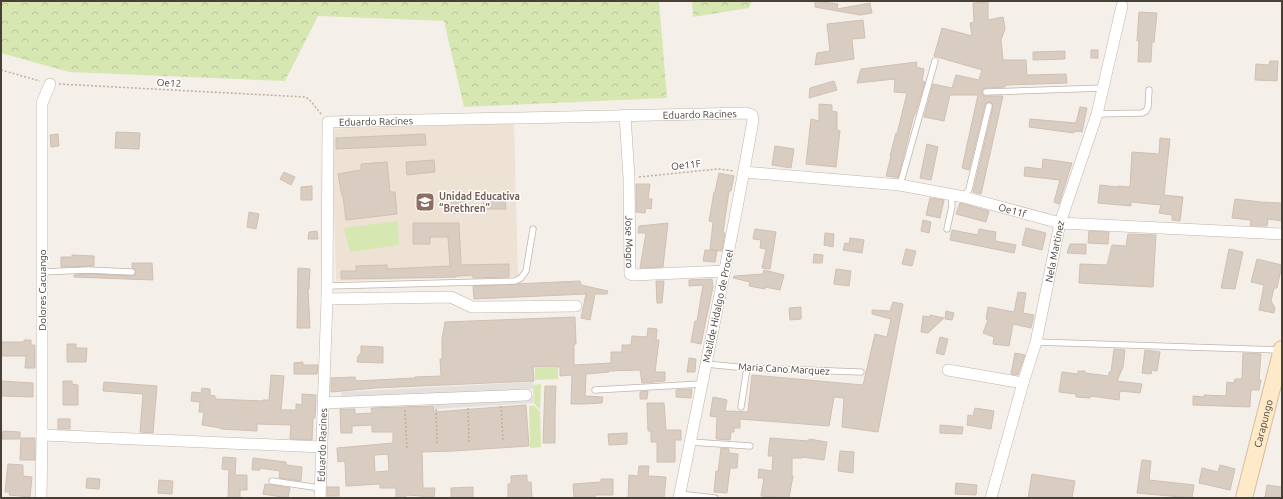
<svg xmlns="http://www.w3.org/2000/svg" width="1283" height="499" font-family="Ubuntu,sans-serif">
  <defs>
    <pattern id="forest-crowns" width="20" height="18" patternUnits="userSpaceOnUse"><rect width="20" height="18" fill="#d7e7b2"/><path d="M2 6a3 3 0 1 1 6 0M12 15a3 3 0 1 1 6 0" fill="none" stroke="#bac79a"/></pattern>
  </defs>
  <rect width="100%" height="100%" fill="#f4efe9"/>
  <path fill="#ede2d3" d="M514 123 518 276 336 281 332 129Z"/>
  <g fill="#d7e7b2">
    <path d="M398 221 399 245 350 252 344 228Z"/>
    <path d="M558 366V379L535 380V368Z"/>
    <path d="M541 384 540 410 534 403 533 385Z"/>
    <path d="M534 405 540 412 541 447 530 448 529 406Z"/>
  </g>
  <g fill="url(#forest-crowns)">
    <path d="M1 1H659L667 98 464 107 444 21 318 16 285 81 69 72 1 53Z"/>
    <path d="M692 1H752L749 8 693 17Z"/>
  </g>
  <g fill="#e3e0dd">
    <path d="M533 382V389L341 400V392Z"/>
    <path d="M534 396V403L434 409 433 402Z"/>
  </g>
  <g fill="#d9ccc1" stroke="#d0c0b2" fill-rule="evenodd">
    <path d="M815 1 838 4 837 9 870 3 872 13 860 15 815 7Z"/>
    <path d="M988 2V20L1003 17 1005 29 1001 40 1003 60H1026L1027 75 1066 74 1067 83 1006 85 1005 87 986 88 982 90V94L984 96H1003L981 194 973 192 993 107 992 103 988 102 985 105 969 170 962 168 978 95H950L944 121 924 117 933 84 952 88 956 75 979 80 982 70 934 56 942 28 972 36 970 23 974 22 973 3Z"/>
    <path d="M1139 12 1157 13 1154 42H1152L1151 62H1138L1139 41H1137Z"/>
    <path d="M863 20 865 38 852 39 854 59 815 65 817 53 830 51 827 24Z"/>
    <rect x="1091" y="50" width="7" height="8"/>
    <path d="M1065 51V59L1033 60V52Z"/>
    <path d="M1270 61H1278L1277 81 1255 80 1256 64 1269 65Z"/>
    <path d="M917 62 916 67 924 69 922 81 925 82 915 115H914L898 178 894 177 886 176 891 156H890L896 133 897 134 907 93 894 92 895 79 857 83 861 69Z"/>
    <path d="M834 81 837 90 809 98 810 88Z"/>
    <path d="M819 104 832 105V111L837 112V130L840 131 836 167 806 164 811 119 819 121Z"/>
    <path d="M1080 107 1087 108 1082 132 1075 131 1074 133 1029 127 1030 119 1076 123Z"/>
    <path d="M116 132 140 133 139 149 115 148Z"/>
    <path d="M58 134 59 146 51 147 50 135Z"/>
    <path d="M425 134 426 145 336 149V138Z"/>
    <path d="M1160 138 1170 139 1164 195 1183 197 1180 221 1172 220V215L1159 213 1161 205 1131 202V206L1098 203 1100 185 1118 187V186L1130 187 1132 152 1159 154Z"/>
    <path d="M927 144 938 147 931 180 920 178Z"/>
    <path d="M775 146 794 149 791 168 772 165Z"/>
    <path d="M1043 159 1072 163 1059 204 1054 202 1060 180 1024 176 1025 167 1042 169Z"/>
    <path d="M434 160 435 172 407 175 406 162Z"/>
    <path d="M387 162 390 192H395L397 214 346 220 343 196H342L338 174 361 170V164Z"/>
    <path d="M284 172 295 177 291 185 280 179Z"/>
    <path d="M719 173 734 176 731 191H729L723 232 725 233 722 251 710 250 713 222 709 221 714 192H715Z"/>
    <path d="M636 184H650L648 199H652L651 209 646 208 645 213 636 212Z"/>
    <path d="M312 186V200H301V187Z"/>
    <path d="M930 198 944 200 940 218 926 215Z"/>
    <path d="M451 199H465L466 213H452Z"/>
    <path d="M494 199V200L505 199 506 209H484L483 200Z"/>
    <path d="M1235 199 1261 202 1282 203V221L1268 219 1267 226H1254L1250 225 1251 220 1232 218Z"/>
    <path d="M960 203 989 211 986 222 956 214Z"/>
    <path d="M249 212 259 214 256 229 247 227Z"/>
    <path d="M923 220 931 222 929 233 921 231Z"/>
    <path d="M413 223H459L461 265 509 264V277L473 278V275L456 276V277L341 279V271H356V266L387 265V269L450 266 448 237H430V244H413Z"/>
    <path d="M668 223 663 267 640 268 646 233H638L639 226Z"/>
    <path d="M1026 228 1046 233 1042 250 1022 245Z"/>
    <path d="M755 229 776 232 770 269 762 268 766 249 760 248 761 240 753 239Z"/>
    <path d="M979 229 996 232 995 241 1016 245 1014 253 950 240 952 230 978 235Z"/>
    <path d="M317 231 318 239H308L309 232Z"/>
    <path d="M1089 231 1109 232 1108 244 1088 243Z"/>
    <path d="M825 233 834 234 833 247 824 245Z"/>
    <path d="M1128 234 1156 235 1153 287 1079 283 1080 264 1107 265 1112 245 1126 246Z"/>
    <path d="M850 238 864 240 862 253 843 250 845 243 849 244Z"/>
    <path d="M1070 244H1086V254L1067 253Z"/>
    <path d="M906 249 916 251 912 266 902 264Z"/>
    <path d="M1229 249 1243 252 1235 289 1221 288Z"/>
    <path d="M705 250 717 251 715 262 703 261Z"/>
    <path d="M814 254 823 255 822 263H813Z"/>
    <path d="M72 255 94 256V266L61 267V257H72Z"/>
    <path d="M1257 259 1282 265 1277 288H1274L1271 301 1275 308 1274 313 1259 310 1264 285 1251 282Z"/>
    <path d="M132 263H152L153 280 74 277V275L88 274 134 276 136 272 135 269 132 268Z"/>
    <path d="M298 268 310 269 309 289H308L310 328H297Z"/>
    <path d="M836 269 851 271 849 286 834 284Z"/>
    <path d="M764 270 784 275 780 290 765 287V289L749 286 750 282 733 278 734 276 763 274Z"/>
    <path d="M712 279 713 287 701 344 691 342 695 321H697L703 285 689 286V280Z"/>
    <path d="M580 281 581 285 608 291 607 294H595L590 320 581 318 586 294 474 299 473 286Z"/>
    <path d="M656 281H664L662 303H657Z"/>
    <path d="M1018 292 1026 293 1023 313 1034 315 1031 328 1013 324 1009 346 993 344 994 337 983 333 988 320 986 319 988 307 1014 312Z"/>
    <path d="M893 302 903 304 878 432 842 427 844 398 834 397 829 426 740 419V428H734V432H731L730 440 716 439 717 417 710 416 713 397 727 400 725 411 748 412 752 375 863 385 875 334 887 337 891 319 872 314V310L890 311Z"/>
    <path d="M801 307V319L790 320 789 308Z"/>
    <path d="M946 311 954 313 952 320 945 319Z"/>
    <path d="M930 315 944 318 928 333 921 332 923 316 930 317Z"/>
    <path d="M575 317 576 344H574V365L611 363V352H622V345H631L632 336 647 337 648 328 657 329 656 340H659L655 372H665V381L642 383 640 370 609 371V372L586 374 585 396 603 397 602 403 584 404H571L572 375 560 376V367L553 366 533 367 534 381 376 388 331 392V378L355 377 356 381 415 378V377L441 376 440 359H442V339L445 322Z"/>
    <path d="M940 337 948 339 944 355 936 353Z"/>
    <path d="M24 340H31V345H35V368H25L26 356H1V342H24Z"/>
    <path d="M67 344H76V348H87L86 362H67Z"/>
    <path d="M361 346 383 347V363L357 362 358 356 361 353Z"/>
    <path d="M1114 349 1125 350 1123 367 1117 381 1142 384 1140 393 1120 391 1119 400 1091 396 1090 398 1076 397V394L1059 392 1062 372 1078 374V371H1085V373L1109 376V372H1111Z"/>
    <path d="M1145 350 1160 352 1157 371 1152 370 1151 374 1142 373Z"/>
    <path d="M1015 353 1025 355 1018 375 1011 374Z"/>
    <path d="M1243 353 1261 354 1259 380H1261L1259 390H1251L1250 407 1193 405V396L1204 397V395L1226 396 1227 382 1234 383 1235 379H1242Z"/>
    <path d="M689 358 696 359 695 372H687Z"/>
    <path d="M303 362V365H318L317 374H294V363Z"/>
    <path d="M271 375 284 376 281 410H296V404L302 405V394L316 395 315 418H313L312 440 290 439 291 425 257 424V431L221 429V428L202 425 204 412H199L200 402 191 401 192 392 201 393 202 388 210 389V395L215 396V399L263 401V400H269Z"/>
    <path d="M1 381 33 383V397L1 396Z"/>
    <path d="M63 381H72V384L78 385V405H63Z"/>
    <path d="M104 382 157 386 153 433 140 432 143 394 103 391Z"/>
    <path d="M545 386H556L555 410V443H543Z"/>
    <path d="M692 389 691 398 676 397V390Z"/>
    <path d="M648 391 647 399H640V392Z"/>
    <path d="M647 403H664L666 430H681V440H675V462H657V442H651V431H648Z"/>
    <path d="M526 405 529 446 453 451 422 452 423 488H435L434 498H422V496L406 495V498H396V488H380V484L346 486 345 461 338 462 337 448 393 443V432H372V425L352 426V433H341L340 409H355V414L372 413 371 408 433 406 434 412ZM388 454 389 471 375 472 374 455Z"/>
    <path d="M975 408 994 411 991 429 967 425 968 415 973 416Z"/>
    <rect x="58" y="419" width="12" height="10"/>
    <path d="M940 425 963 427 962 434 940 433Z"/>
    <path d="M3 431 20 432V439H2Z"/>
    <path d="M627 433V444L609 445 608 434Z"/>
    <path d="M21 438H35V460H20Z"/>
    <path d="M770 438 809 441V439L827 442 824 460 802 457V458H792V476H793L789 498 761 496 764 478H758L759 469 772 471 773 456H768Z"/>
    <path d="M721 448 729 449V453L738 454 737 468H730L727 493 714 492 716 471 718 472Z"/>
    <path d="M840 451 854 452 853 473 838 471Z"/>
    <path d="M223 457 236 458 235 475H247V490H240V498H228L229 470 222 469Z"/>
    <path d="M253 458 286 462V465L302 467 301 481 279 478 280 471 260 468V470H252Z"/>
    <path d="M1142 460 1151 461 1149 480 1194 485 1192 498 1137 493Z"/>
    <path d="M8 464 23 465V476L32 477 30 497 9 495 10 492H5Z"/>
    <path d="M1220 465 1235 469 1230 490 1199 483 1202 468 1218 472Z"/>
    <path d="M639 466H649L648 476 666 477 664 498H628L629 475 638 476Z"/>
    <path d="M1032 474 1075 481 1072 498H1028Z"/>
    <path d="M527 475V482H531L532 498H508V484H511V476Z"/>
    <path d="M87 478 100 479 99 489 86 488Z"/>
    <path d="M601 479H613V495H595V498H574L573 484 601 482Z"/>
    <path d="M159 480 173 481 172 494 158 493Z"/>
    <path d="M956 483 977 485 976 495 955 494Z"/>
    <path d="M265 484 290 488 288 498 263 494Z"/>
    <path d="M1267 485 1282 487V498H1265Z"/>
    <rect x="327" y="487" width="12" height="9"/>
    <path d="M473 487V498H451V488Z"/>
  </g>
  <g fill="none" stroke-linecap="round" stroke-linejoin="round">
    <g stroke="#c0b5ab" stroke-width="7">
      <g id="lane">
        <path d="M986 92 1103 88"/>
        <path d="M1097 114 1142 113 1146 111 1148 107 1149 90"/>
        <path d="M900 185 935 61"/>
        <path d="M964 197 969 189 989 106"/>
        <path d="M947 229 952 206 951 195"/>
        <path d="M42 272 88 270 132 272"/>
        <path d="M327 286 515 281 521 278 526 271 533 229"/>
        <path d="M1036 342 1280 350"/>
        <path d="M706 364 747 368 861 372"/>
        <path d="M595 390 701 384"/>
        <path d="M741 407 747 368"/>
        <path d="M690 442 750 446"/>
        <path d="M272 481 320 488"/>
        <path d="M679 494 715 498"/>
      </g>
    </g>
    <g stroke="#c0b5ab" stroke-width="12">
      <g id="street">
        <path id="s1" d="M625 115 629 178 630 274 633 275 725 271"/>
        <path id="s2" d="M744 172 900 185 964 197 1060 223 1282 234"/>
        <path d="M327 299 451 297 472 307 576 306"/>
        <path d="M948 370 1023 383"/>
        <path d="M323 403 526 395"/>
        <path d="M42 435 321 447"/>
        <path d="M41 498 42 435V103L50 84"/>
        <path id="s3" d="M320 498 327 299 328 122 747 113 752 115 753 120C731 247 704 372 679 498"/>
        <path id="s4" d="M991 498 1023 383 1036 342 1060 223 1097 114 1122 6"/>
      </g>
    </g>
    <g stroke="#d6be9c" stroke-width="18">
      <g id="secondary">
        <path id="s5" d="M1244 498 1282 349"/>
      </g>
    </g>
    <g stroke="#c1af9d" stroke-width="1.5" stroke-dasharray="2 2" stroke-linecap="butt">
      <path d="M1 70 40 81"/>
      <path d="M59 84 305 97 309 99 321 114"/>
      <path d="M639 177 718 169 734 171"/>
      <path d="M501 406 503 440"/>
      <path d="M468 408 469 444"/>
      <path d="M436 409 437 443"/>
      <path d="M405 410 407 449"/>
    </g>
    <use href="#lane" stroke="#fff" stroke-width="5.5"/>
    <use href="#street" stroke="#fff" stroke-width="11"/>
    <use href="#secondary" stroke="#fee9c9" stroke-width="16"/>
  </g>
  <defs>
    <g id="school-square" transform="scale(1)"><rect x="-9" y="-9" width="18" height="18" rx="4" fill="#8d6e63" stroke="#fff"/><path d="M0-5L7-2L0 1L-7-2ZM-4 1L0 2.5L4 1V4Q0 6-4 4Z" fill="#fff"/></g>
  </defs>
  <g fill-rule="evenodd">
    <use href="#school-square" x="425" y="202"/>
  </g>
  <g text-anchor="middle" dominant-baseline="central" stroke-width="3" stroke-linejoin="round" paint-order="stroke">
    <g font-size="10" fill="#483f37" stroke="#fff">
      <text transform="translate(169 83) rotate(3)">Oe12</text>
      <text stroke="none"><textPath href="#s3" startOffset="748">Eduardo Racines</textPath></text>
      <text stroke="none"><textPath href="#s3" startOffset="424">Eduardo Racines</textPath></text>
      <text transform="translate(686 165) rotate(-6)">Oe11F</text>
      <text stroke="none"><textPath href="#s2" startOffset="272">Oe11f</textPath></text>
      <text stroke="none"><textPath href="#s1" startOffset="127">Jose Mogro</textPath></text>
      <text stroke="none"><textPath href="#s4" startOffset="255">Nela Martinez</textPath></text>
      <text transform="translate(42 290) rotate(-90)">Dolores Cacuango</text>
      <text transform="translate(718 306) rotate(-78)">Matilde Hidalgo de Procel</text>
      <text transform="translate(784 369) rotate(3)">Maria Cano Marquez</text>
      <text stroke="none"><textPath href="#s5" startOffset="77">Carapungo</textPath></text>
      <text stroke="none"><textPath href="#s3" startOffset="53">Eduardo Racines</textPath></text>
    </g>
    <g font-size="10" font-weight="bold" fill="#785e54" stroke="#fff" text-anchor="start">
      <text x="439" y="196">Unidad Educativa<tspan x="439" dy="12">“Brethren”</tspan></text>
    </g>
  </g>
  <rect width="1283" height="499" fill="none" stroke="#483f37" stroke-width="4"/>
</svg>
